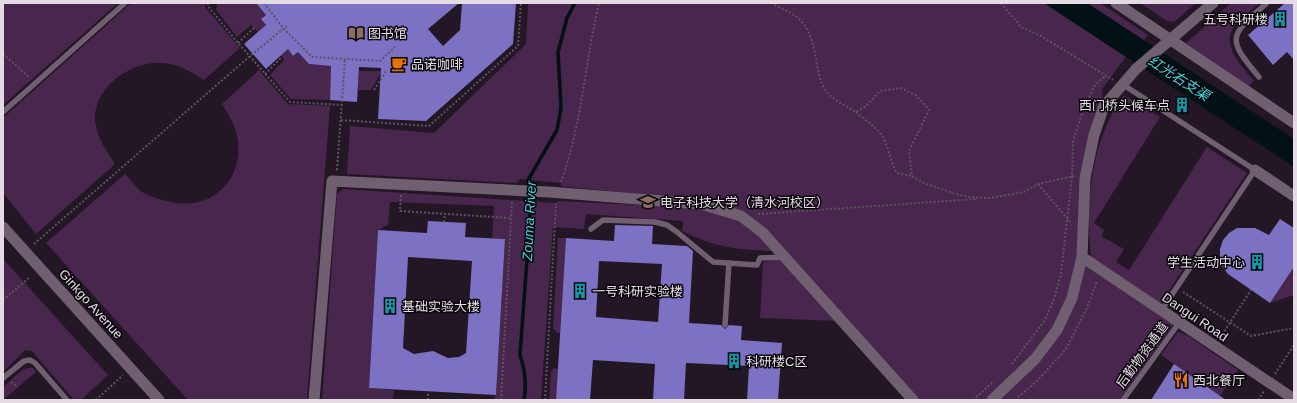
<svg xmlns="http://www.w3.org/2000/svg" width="1297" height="403" font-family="Arial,'Noto Sans SC',sans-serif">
  <rect width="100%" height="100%" fill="#231625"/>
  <g fill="#48264d">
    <path d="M3 3H118L3 105Z"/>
    <path d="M131 3H206L205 7 240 48 204 80C190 71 177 63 159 63 128 62 89 91 96 126 98 139 108 153 115 164L36 234 3 193V118Z"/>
    <path d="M217 3H256L266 15 261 19 266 25 258 32 251 25 237 37 216 10Z"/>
    <path d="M528 3H1044L1126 57 1102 89 1104 106 1094 135 1082 257 1174 324 1119 400H917L766 230 754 219 740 211 703 200 579 188 561 186V183L520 179 517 183 347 174 350 126 434 133 526 44Z"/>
    <path d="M1087 3H1100L1148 35 1144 40Z"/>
    <path d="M1140 3H1196L1174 22 1167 21Z"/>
    <path d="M1231 3H1260C1253 9 1244 14 1238 21 1218 43 1240 64 1254 81L1248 86 1186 43Z"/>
    <path d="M288 49 293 56 298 52 309 64 331 66 330 100 291 99 270 75 284 60 281 55Z"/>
    <path d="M259 70 288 104 330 106 307 400H188L46 243 125 174C131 180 136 187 142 192 150 197 161 200 171 202 217 212 249 173 235 128 232 120 226 111 222 104Z"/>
    <path d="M359 71H382L371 90H358Z"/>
    <path d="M1124 95 1160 117 1094 223 1104 230 1101 236 1124 249 1116 262 1129 270 1207 147 1247 173 1160 304 1091 259C1086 203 1090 141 1124 95Z"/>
    <path d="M343 189 556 203 558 201 699 208 738 220 750 228 771 247V251C734 249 716 248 682 231L683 221 586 214 584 229 553 227 541 400H493L496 395 505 239 492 238 494 206 390 202 388 225 378 230 369 388 394 390 393 400H322L337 194Z"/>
    <path d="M558 238H566L560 333H557L553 328Z"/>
    <path d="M3 259 108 375 81 400H74L32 351 25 350 3 372Z"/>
    <path d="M781 259 837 321 760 318 763 262Z"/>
    <path d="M1292 271 1294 272V295L1270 303Z"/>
    <path d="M1178 332 1187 335 1238 370 1220 396 1161 355Z"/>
    <path d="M27 368H33L36 372 3 400V387L22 370Z"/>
    <path d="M554 368 558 369 556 400H549L551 371Z"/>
  </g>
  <path fill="#021113" d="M1044 3H1087L1294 139V167Z"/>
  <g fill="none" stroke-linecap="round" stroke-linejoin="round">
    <path stroke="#021113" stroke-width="3.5" d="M524 400C527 384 525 370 520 355L530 218 528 180 557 130 561 108 558 52 567 18 575 3"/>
  </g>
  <g fill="#7c71c3" fill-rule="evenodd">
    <path d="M256 3H459L428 29 443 46 460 30 462 3H516L513 44 426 121 378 119 381 68 359 67 357 102 330 100 331 66 309 64 298 52 293 56 288 49 266 69 244 44 266 25 261 19 266 15Z"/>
    <path d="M1285 3H1294V60L1287 52 1273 65 1248 35Z"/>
    <path d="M1280 219 1294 228V267L1270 303 1228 274 1222 266 1220 258V249L1223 240 1229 233 1237 228H1255L1269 235Z"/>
    <path d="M428 221 466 223 465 237 505 239 496 395 369 388 378 230 427 233ZM408 257 472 261 466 353 459 357 448 358 433 351 414 354 403 348Z"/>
    <path d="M615 225 653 226 652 244 687 246 693 251 689 323 721 325 725 329 729 325 742 326 741 340 782 343 778 400H747L749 366 686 363 684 400H653L655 364 593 360 590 400H556L566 238 614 241ZM599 261 662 264 658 322 596 317Z"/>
    <path d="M1174 364 1226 400H1151Z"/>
  </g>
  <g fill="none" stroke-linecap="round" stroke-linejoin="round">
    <g stroke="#5e5360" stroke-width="2" stroke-dasharray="2 2" stroke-linecap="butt">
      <path d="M208 3V6L238 43 290 102 342 105"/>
      <path d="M264 3 284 29 312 57 380 61 395 47"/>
      <path d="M771 3C781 9 795 13 802 22 818 41 814 67 823 86 829 99 845 105 856 112L866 106 880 91 901 88 917 96 929 110 909 151 912 176 924 183 956 194 970 197 990 198 1024 192 1038 184 1074 176"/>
      <path d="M1001 3 1021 27 1041 36 1113 80"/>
      <path d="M238 43 254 28"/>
      <path d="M3 54 29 77"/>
      <path d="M265 74 282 57"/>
      <path d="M374 90 386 71"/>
      <path d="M856 112C866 122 879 127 885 141 889 151 891 163 897 173L912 176"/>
      <path d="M341 120 429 126 518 46 521 3"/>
      <path d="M337 170 345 59"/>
      <path d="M561 182C582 124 585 62 599 3"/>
      <path d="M1038 184 1072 224"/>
      <path d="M401 195 400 211 511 218"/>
      <path d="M758 214 977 199"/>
      <path d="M444 222 445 214"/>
      <path d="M34 244 250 56 287 26"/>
      <path d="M1183 292 1251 336 1294 328"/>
      <path d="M3 300 29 278"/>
      <path d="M1220 338 1251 290"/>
      <path d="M1012 364 1045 320 1055 296 1061 273 1072 177 1073 141 1083 111 1094 86 1105 76"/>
      <path d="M1275 374 1294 345"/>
      <path d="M11 382 18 387"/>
      <path d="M96 400 123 375"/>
      <path d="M428 400V392"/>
      <path d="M501 400 512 202"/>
      <path d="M545 400 556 203"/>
      <path d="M973 400 993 382"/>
      <path d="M1015 400 1037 381 1066 349 1087 308 1097 281"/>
      <path d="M1258 400 1264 391"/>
    </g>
    <g stroke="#6f5f70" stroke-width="5.5">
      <path d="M1259 77C1226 38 1229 36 1267 3"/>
      <path d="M1122 84 1255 170 1161 311"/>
      <path d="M3 112 125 3"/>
      <path d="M591 229 603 220 655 222 667 225 677 232 713 262 757 265 760 258 785 257"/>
      <path d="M725 325 729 263"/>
      <path d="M3 378 24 361 30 360 35 363 67 400"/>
      <path d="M1123 400 1179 323"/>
    </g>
    <g stroke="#6f5f70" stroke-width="11">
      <path d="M1116 3 1294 123"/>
      <path d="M1255 170 1294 196"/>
      <path d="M3 227 159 400"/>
      <path d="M1082 257 1294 399"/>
      <path d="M314 400 332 181 549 192 701 204 741 216 763 233 913 400"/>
      <path d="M992 400 1035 359 1057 330 1072 298 1082 257 1085 178 1094 135 1104 106 1136 69 1213 3"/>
    </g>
  </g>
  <defs>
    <g id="building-bare" transform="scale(1.2)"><path d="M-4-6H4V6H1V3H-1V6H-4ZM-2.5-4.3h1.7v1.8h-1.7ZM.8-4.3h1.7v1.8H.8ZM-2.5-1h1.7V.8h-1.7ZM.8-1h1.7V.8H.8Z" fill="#0f9aa8" stroke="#09050a" stroke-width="2.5" paint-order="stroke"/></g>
    <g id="library-bare" transform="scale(1.2)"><path d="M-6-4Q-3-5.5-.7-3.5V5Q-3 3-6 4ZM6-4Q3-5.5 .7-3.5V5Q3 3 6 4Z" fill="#8d6e63" stroke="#09050a" stroke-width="2.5" paint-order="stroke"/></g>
    <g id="cafe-bare" transform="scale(1.2)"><path d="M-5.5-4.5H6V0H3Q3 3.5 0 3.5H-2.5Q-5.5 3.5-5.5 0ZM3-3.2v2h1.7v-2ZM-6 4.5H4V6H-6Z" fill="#e8710a" stroke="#09050a" stroke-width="2.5" paint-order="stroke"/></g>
    <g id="university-bare" transform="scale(1.2)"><path d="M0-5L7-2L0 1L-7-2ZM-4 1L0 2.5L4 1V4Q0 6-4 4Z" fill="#8d6e63" stroke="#09050a" stroke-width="2.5" paint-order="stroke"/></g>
    <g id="restaurant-bare" transform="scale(1.2)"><path d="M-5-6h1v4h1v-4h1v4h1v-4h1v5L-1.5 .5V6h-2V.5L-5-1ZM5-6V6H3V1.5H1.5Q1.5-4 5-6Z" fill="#e8710a" stroke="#09050a" stroke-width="2.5" paint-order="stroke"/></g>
  </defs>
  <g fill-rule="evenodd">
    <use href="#building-bare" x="1280" y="19"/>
    <use href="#library-bare" x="356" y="33"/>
    <use href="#cafe-bare" x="399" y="64"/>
    <use href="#building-bare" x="1182" y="105"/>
    <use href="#university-bare" x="648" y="202"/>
    <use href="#building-bare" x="1257" y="262"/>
    <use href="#building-bare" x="580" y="291"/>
    <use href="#building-bare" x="390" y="306"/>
    <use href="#building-bare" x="734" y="361"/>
    <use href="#restaurant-bare" x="1181" y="380"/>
  </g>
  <g text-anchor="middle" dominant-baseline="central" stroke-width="3" stroke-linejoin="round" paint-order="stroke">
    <g font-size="13" fill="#e4dbe5" stroke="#09050a" text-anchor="start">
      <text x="1268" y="19" text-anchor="end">五号科研楼</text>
      <text x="368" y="33">图书馆</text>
      <text x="411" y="64">品诺咖啡</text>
      <text x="1170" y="105" text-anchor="end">西门桥头候车点</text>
      <text x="660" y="202">电子科技大学（清水河校区）</text>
      <text x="1245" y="262" text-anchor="end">学生活动中心</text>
      <text x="592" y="291">一号科研实验楼</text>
      <text x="402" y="306">基础实验大楼</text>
      <text x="746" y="361">科研楼C区</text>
      <text x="1193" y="380">西北餐厅</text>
    </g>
    <g font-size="13" fill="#e4dbe5" stroke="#09050a">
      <text transform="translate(91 304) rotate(48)">Ginkgo Avenue</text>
      <text transform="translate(1195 317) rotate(34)">Dangui Road</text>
      <text transform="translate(1142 355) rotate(-54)">后勤物资通道</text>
    </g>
    <g font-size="14" font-style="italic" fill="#41d5de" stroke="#09050a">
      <text transform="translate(1179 78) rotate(33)">红光右支渠</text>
      <text transform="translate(529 221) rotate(-87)">Zouma River</text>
    </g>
  </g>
  <rect width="1297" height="403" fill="none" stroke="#e4dbe5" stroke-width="8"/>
</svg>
